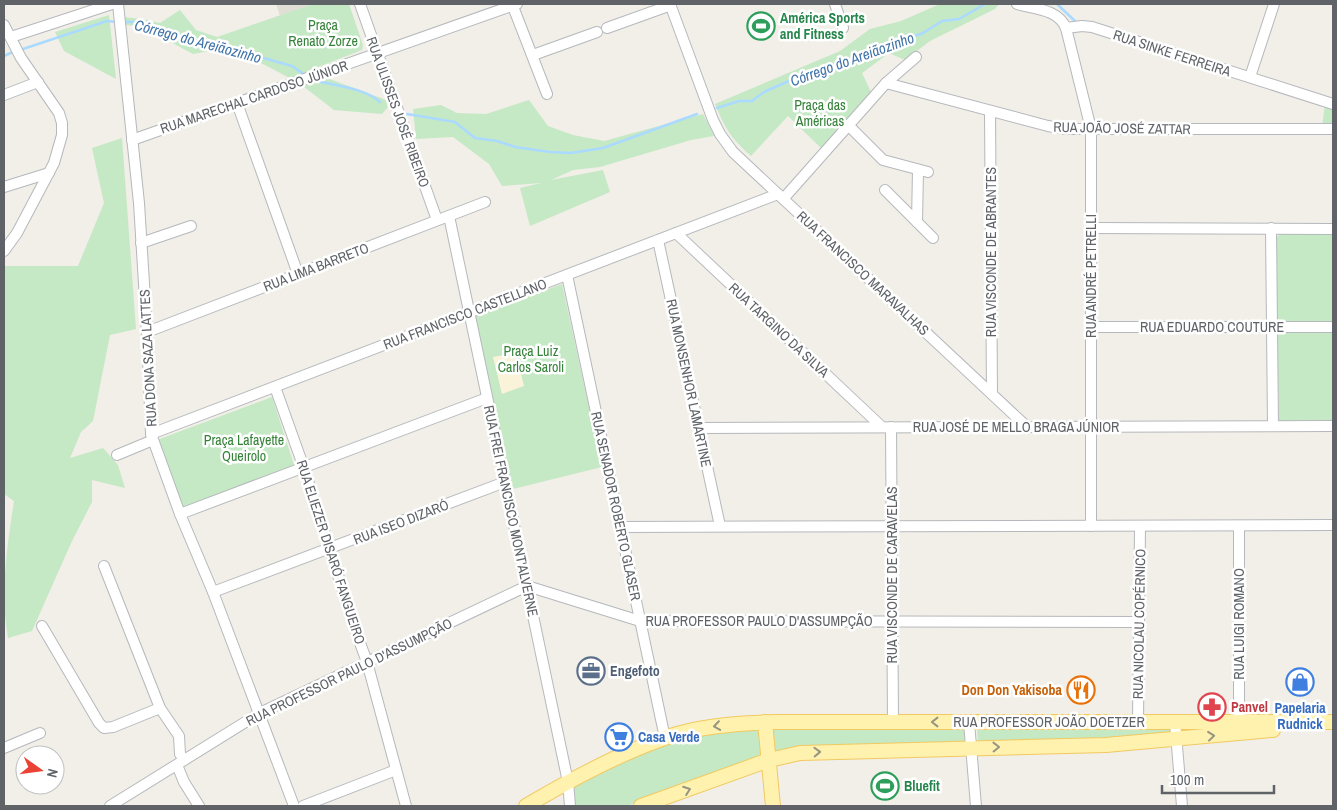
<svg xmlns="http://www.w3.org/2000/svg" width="1337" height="810" font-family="'Archivo Narrow',sans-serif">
  <rect width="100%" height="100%" fill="#f1efe8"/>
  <path fill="#e1ded6" d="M276 4H313L280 16Z"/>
  <g fill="#c5e8c5">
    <path d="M313 4H349L363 45 362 50 308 71 386 100 388 107 382 114 334 110 299 83 263 64 220 49 193 54 141 26 124 25 123 17 142 19 160 23 180 10 196 30 217 37Z"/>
    <path d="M940 4H999L995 9 930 41 905 60 889 53 862 73 871 92 821 148 788 116 751 156C730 137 726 130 715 104L840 51 870 29 901 21Z"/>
    <path d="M109 15 116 79 64 51 55 32Z"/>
    <path d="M529 100 548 126 573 135 604 141 703 114 714 136 691 140 600 167 573 170 551 180 603 170 610 192 530 226 520 188 541 183 502 186 489 164 453 137 416 139 413 109 441 105 457 113 486 114Z"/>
    <path d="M1325 104 1333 107V127H1322Z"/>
    <path d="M122 138 136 329 110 335 93 421 81 432 70 458 103 448 118 465 125 488 92 480V502L72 541 32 631 8 638C0 592 7 547 14 501L4 494V266H78L104 203 92 148Z"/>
    <path d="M1333 231V324L1282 323 1277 317V237L1281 233Z"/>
    <path d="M562 284 602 467 513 489 473 315 502 303 503 306Z"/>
    <path d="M1333 331V420L1279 421 1277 332Z"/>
    <path d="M272 397 296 471 184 509 157 440Z"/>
    <path d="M760 727 761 756 627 806H574L572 786 638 754 687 737Z"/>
    <path d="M977 728H1170V737L978 744Z"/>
    <path d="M773 729H964L965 743 775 753Z"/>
  </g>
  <path fill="#fbf3d9" d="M516 353 524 386 502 394 493 357Z"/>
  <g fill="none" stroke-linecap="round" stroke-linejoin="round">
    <g stroke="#aadaff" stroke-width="2.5">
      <path d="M1057 4 1076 22"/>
      <path d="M123 22H139L172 31 188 40 206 42 292 66 305 75"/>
      <path d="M20 50 107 21 118 22"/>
      <path d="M4 56 15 51"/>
      <path d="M317 81C337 86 364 88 380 102"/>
      <path d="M717 108 739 101H752L764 92 798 77 807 79 821 69 923 33 942 21 959 19 985 4"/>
      <path d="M407 114 455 122 475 138 497 141 515 147 550 152 571 153 603 148 697 114"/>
    </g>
    <g stroke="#b5b8bc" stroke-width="12">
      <g id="minor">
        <path d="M118 4 139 203 147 332 151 434 180 514 213 592 294 806"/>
        <path d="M360 4 437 220"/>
        <path d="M512 4 547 94"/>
        <path d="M670 4 713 120 720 134 733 152 1027 427"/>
        <path d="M835 4 843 28"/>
        <path d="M1017 4C1035 9 1058 9 1066 28L1082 26 1092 27 1333 104"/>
        <path d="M4 25 21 58 59 113 62 123V135L54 163 17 233 4 251"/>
        <path d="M607 28 671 5"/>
        <path d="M1066 28 1091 129V526"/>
        <path d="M11 37 112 4"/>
        <path d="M533 55 597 32"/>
        <path d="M1250 77 1274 4"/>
        <path d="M886 83 1048 126 1065 129H1333"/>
        <path d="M4 95 38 82"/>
        <path d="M237 103 298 274"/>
        <path d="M990 111 992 394"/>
        <path d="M848 125 883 160 928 172"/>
        <path d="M132 140 517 4"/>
        <path d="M4 187 49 173"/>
        <path d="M885 190 933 238"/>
        <path d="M784 198 886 83 916 57"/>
        <path d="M449 216 568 782 570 806"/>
        <path d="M917 222 918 170"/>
        <path d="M1091 228 1333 229"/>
        <path d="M1271 228 1273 426"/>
        <path d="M676 233 882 427"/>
        <path d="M658 240 720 526"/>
        <path d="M141 243 191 226"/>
        <path d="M567 275 665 738"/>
        <path d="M1091 327H1333"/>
        <path d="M147 332 485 202"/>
        <path d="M275 387 304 468 356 632 367 662 406 806"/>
        <path d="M891 427 893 722"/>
        <path d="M698 428 1333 426"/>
        <path d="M151 434 778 194"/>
        <path d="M117 455 153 440"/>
        <path d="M180 514 487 398"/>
        <path d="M1239 526V722"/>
        <path d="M620 527 1333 525"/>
        <path d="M104 566 160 708 179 736 180 754 184 760"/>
        <path d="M213 592 505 482"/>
        <path d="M42 626 99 723 104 728 113 727 160 708"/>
        <path d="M969 722 976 806"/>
        <path d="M1138 722 1140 526"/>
        <path d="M1175 722 1182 806"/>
        <path d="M4 748 40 733"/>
        <path d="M177 765 184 782 199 806"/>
        <path d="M110 806 260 713 527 586 640 621 1139 622"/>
        <path d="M303 806 396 770"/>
      </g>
    </g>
    <g stroke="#f2c960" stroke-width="16">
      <g id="major">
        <path d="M765 722 773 806"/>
        <path d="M526 806C570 780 627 749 677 734 709 725 743 723 776 722H1333"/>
        <path d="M641 806 769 760 800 753 1106 745 1273 730"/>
      </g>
    </g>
    <use href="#minor" stroke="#fff" stroke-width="10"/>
    <use href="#major" stroke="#fff2af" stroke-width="14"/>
  </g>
  <defs><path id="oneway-chevron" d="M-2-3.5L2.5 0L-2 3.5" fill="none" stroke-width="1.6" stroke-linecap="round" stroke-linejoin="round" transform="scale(1.25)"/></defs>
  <g stroke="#979581">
    <use href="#oneway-chevron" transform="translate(935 722) rotate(180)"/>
    <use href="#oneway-chevron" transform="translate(717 726) rotate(172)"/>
    <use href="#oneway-chevron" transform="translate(1211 736) rotate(-6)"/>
    <use href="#oneway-chevron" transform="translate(996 747) rotate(-1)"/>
    <use href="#oneway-chevron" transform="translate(817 752) rotate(-2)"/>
    <use href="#oneway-chevron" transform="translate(687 790) rotate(-20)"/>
  </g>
  <defs>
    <g id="stadium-ring" transform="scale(1.4375)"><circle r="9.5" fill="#fff" stroke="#2e9e5b" stroke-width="1.5"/><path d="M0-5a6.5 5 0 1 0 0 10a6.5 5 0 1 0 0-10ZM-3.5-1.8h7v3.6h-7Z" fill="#2e9e5b"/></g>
    <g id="office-ring" transform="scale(1.4375)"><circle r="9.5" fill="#fff" stroke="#5c6f8a" stroke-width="1.5"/><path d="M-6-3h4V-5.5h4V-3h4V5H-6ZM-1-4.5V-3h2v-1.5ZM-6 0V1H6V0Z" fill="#5c6f8a"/></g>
    <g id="shop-ring" transform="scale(1.4375)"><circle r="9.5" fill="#fff" stroke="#3f7fe0" stroke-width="1.5"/><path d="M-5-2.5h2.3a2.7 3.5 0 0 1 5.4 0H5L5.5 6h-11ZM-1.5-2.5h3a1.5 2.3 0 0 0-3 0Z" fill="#3f7fe0"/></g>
    <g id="restaurant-ring" transform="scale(1.4375)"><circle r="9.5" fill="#fff" stroke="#e8710a" stroke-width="1.5"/><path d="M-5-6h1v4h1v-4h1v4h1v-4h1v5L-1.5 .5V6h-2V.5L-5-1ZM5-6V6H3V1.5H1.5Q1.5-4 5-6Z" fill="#e8710a"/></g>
    <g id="pharmacy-ring" transform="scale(1.4375)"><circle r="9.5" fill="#fff" stroke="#e0444e" stroke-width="1.5"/><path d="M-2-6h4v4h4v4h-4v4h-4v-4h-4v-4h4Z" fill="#e0444e"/></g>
    <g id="supermarket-ring" transform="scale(1.4375)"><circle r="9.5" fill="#fff" stroke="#3f7fe0" stroke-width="1.5"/><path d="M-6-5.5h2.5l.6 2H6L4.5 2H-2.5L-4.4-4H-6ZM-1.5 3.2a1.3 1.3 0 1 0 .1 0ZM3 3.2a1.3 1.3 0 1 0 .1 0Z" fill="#3f7fe0"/></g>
  </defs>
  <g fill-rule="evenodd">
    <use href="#stadium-ring" x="761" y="26"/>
    <use href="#office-ring" x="591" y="671"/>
    <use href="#shop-ring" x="1300" y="682"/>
    <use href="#restaurant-ring" x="1081" y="690"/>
    <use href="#pharmacy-ring" x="1212" y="707"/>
    <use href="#supermarket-ring" x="619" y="737"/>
    <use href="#stadium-ring" x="885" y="786"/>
  </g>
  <g text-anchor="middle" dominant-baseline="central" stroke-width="5" stroke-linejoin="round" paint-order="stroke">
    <g font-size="14" font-weight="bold" fill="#27864d" stroke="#fff" text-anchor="start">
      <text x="780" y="18">América Sports<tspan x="780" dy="16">and Fitness</tspan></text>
      <text x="904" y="786">Bluefit</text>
    </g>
    <g font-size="14" fill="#348238" stroke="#fff">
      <text x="323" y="25">Praça<tspan x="323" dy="16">Renato Zorze</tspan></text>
      <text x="820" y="105">Praça das<tspan x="820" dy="16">Américas</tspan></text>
      <text x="531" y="351">Praça Luiz<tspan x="531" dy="16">Carlos Saroli</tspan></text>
      <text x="244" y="440">Praça Lafayette<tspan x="244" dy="16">Queirolo</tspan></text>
    </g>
    <g font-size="14" fill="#5f6368" stroke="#fff">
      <text transform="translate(1172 53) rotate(18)">RUA SINKE FERREIRA</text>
      <text transform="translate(254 97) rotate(-19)">RUA MARECHAL CARDOSO JÚNIOR</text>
      <text transform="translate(398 112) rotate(70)">RUA ULISSES JOSÉ RIBEIRO</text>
      <text transform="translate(1122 128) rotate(1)">RUA JOÃO JOSÉ ZATTAR</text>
      <text transform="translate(991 252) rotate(-90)">RUA VISCONDE DE ABRANTES</text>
      <text transform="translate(316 267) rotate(-21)">RUA LIMA BARRETO</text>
      <text transform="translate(863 273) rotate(43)">RUA FRANCISCO MARAVALHAS</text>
      <text transform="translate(1091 276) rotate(-90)">RUA ANDRÉ PETRELLI</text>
      <text transform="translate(465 314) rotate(-21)">RUA FRANCISCO CASTELLANO</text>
      <text x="1212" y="327">RUA EDUARDO COUTURE</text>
      <text transform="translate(779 330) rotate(43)">RUA TARGINO DA SILVA</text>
      <text transform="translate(148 358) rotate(-93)">RUA DONA SAZA LATTES</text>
      <text transform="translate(689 383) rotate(78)">RUA MONSENHOR LAMARTINE</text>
      <text x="1016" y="427">RUA JOSÉ DE MELLO BRAGA JÚNIOR</text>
      <text transform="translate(616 506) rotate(78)">RUA SENADOR ROBERTO GLASER</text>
      <text transform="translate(511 511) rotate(78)">RUA FREI FRANCISCO MONT'ALVERNE</text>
      <text transform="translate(401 522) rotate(-21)">RUA ISEO DIZARÓ</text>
      <text transform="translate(331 552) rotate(72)">RUA ELIEZER DISARÓ FANGUEIRO</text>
      <text transform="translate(892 575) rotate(-90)">RUA VISCONDE DE CARAVELAS</text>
      <text x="759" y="621">RUA PROFESSOR PAULO D'ASSUMPÇÃO</text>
      <text transform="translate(1139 624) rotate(-89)">RUA NICOLAU COPÉRNICO</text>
      <text transform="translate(1239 624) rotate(-90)">RUA LUIGI ROMANO</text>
      <text transform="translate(349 672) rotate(-26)">RUA PROFESSOR PAULO D'ASSUMPÇÃO</text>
      <text x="1049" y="722">RUA PROFESSOR JOÃO DOETZER</text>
    </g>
    <g font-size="14" font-weight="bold" fill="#4e5e75" stroke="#fff" text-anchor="start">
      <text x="610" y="671">Engefoto</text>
    </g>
    <g font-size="14" font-weight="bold" fill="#c56008" stroke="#fff" text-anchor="end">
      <text x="1062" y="690">Don Don Yakisoba</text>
    </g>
    <g font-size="14" font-weight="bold" fill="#be3a42" stroke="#fff" text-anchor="start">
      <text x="1231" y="707">Panvel</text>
    </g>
    <g font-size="14" font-weight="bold" fill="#366cbe" stroke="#fff">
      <text x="1300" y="708">Papelaria<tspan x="1300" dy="16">Rudnick</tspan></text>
      <text x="638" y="737" text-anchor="start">Casa Verde</text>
    </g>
    <g font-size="15" font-style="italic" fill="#4174aa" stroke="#fff">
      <text transform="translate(198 41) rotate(15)">Córrego do Areiãozinho</text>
      <text transform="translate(852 59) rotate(-20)">Córrego do Areiãozinho</text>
    </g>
  </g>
  <rect width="1337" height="810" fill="none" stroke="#5f6368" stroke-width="10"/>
  <g transform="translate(40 770) rotate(104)"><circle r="24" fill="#ffffff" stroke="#bfc1c3"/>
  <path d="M0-4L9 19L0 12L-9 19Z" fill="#ea4335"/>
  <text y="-8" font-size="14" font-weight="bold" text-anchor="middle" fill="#5f6368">N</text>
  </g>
  <path d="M1162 785v8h112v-8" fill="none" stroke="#5f6368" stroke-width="2.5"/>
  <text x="1170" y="785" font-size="15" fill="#5f6368" stroke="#ffffff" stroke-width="4" paint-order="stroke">100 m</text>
</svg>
